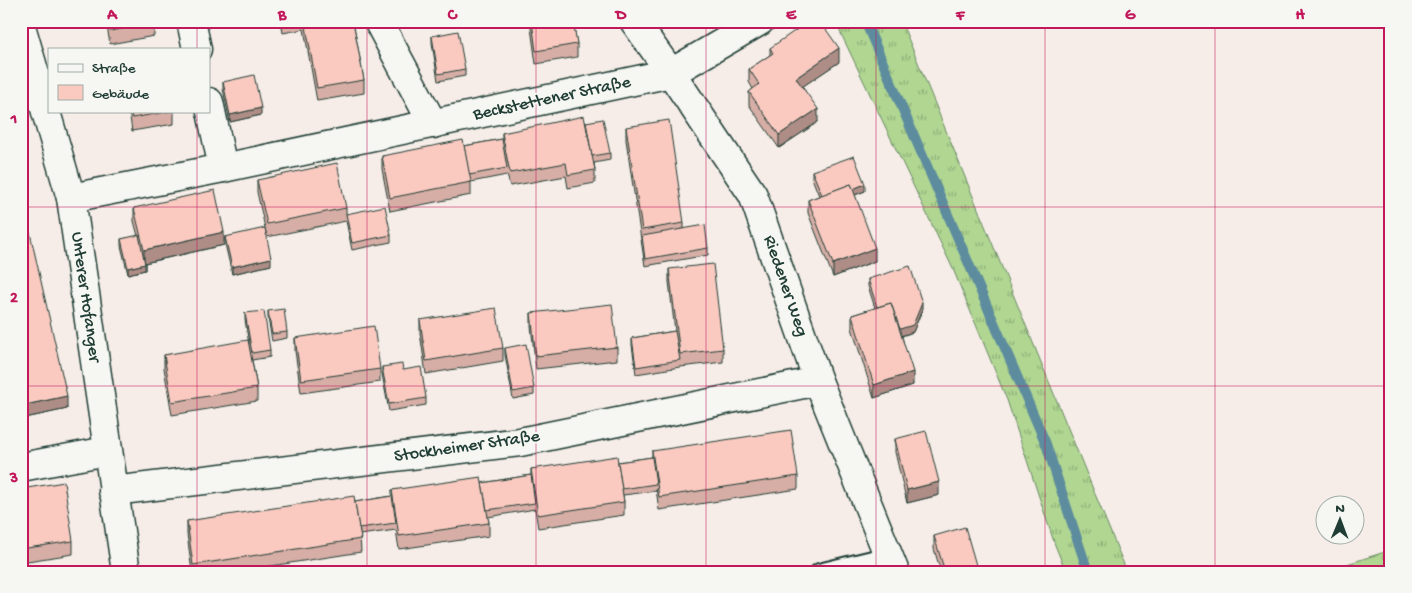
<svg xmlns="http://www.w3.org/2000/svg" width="1412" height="593" font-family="'Gochi Hand',sans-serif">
  <defs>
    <pattern id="grass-tufts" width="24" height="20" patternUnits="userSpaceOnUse" patternTransform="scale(1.25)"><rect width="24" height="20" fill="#b0d692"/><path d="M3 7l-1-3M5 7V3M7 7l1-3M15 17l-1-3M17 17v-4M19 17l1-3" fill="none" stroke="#8faf78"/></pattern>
  </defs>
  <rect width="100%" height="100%" fill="#f7ede8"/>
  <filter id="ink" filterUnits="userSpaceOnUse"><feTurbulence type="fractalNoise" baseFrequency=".02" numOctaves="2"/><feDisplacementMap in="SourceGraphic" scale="10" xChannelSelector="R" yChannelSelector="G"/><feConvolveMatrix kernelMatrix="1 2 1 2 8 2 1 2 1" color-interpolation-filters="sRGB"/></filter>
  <g filter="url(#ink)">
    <g fill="url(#grass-tufts)" stroke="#688a63">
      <path d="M835 21H901L1127 572H1066L1055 545 1007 400 953 269Z"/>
      <path d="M1391 550V572H1322Z"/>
    </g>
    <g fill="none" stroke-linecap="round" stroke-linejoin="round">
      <path stroke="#5d8c9e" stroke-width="10" d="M865 21 1046 444 1088 572"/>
      <g stroke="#1f3d34" stroke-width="20">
        <path id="service" d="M819 572 889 555"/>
      </g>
      <g stroke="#1f3d34" stroke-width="31">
        <g id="minor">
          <path d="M191 21 197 49"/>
          <path d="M378 21 433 124"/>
          <path d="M634 21 671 73 753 195 818 381 895 572"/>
          <path d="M21 26 71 198 126 572"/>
          <path d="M209 102 223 168"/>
          <path d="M71 198 223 168 671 73 760 21"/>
          <path d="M21 467 107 451"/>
          <path d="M113 491 520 442 818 381"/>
        </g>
      </g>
      <use href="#service" stroke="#f6f6f2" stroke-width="16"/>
      <use href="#minor" stroke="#f6f6f2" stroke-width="28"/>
    </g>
    <g fill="#d7aea6" stroke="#1f3d34">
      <path d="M106 21H154V36L110 44Z"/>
      <path d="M281 21H353L364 80V93L317 101 304 29 283 33Z"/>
      <path d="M530 21H573L577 44V57L536 64Z"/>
      <path d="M432 36 465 69V76L438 81 432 43Z"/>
      <path d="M770 48 839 62 803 86 818 122 779 148 749 105V92L753 89 749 82V69L770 55Z"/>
      <path d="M223 82 261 115 230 122 223 89Z"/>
      <path d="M129 111H174V124L132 131Z"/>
      <path d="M586 122 610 153V160L594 163 595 170V183L568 188 566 176 510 186 507 175 471 182V195L390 211 382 169V156L464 146 502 139V133Z"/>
      <path d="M626 127 684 223V229L708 248V255L645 266 626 140Z"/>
      <path d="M812 171 865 191 855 195 875 261 833 277 808 213V200L819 196 812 178Z"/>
      <path d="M257 180 346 208V214L391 235V242L352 250 346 221 267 237 257 192Z"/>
      <path d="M21 193 67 409 25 418 21 400Z"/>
      <path d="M134 208 224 245 145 263V270L128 274 121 246V239L138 236 134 221Z"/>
      <path d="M225 237 271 265 232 274 225 244Z"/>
      <path d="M669 269 723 349V362L680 367 636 374 632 345V338L675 331 669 282Z"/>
      <path d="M868 279 922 310 913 332 902 336 913 385 874 398 852 328V315L875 308 868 286Z"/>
      <path d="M268 311 287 332V338L272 341 268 318Z"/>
      <path d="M245 313 270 350V357L252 360 257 388V401L172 415 164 368V355L249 344 245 320Z"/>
      <path d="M531 313 617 347V360L536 369 531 326Z"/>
      <path d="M420 320 503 348V361L426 374 420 333Z"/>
      <path d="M295 338 380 369V382L301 393 295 351Z"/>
      <path d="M505 348 534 388V395L513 399 505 355Z"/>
      <path d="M382 367 403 370 426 398V405L389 411 382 374Z"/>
      <path d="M895 439 939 495 907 503 895 452Z"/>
      <path d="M652 451 798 476V489L659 510 656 489V491L623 495 624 502V515L538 528 535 509 488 517 489 523V536L399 549 396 530 360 535 361 552 232 572H192L187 534V521L355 502 392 496V490L482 483 531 475V469L618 462 652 457Z"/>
      <path d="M21 489 73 541V554L21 562Z"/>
      <path d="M934 536 978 572H941L934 549Z"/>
    </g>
    <g fill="#af8d87" stroke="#1f3d34">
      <path d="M839 48V62L796 91V78Z"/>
      <path d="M261 108V115L230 122V115Z"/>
      <path d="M818 109V122L779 148V135Z"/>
      <path d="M865 184V191L824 207V200Z"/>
      <path d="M224 232V245L144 263V250Z"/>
      <path d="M875 248V261L833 277V264Z"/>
      <path d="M271 258V265L232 274V267Z"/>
      <path d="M145 264V270L128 274V268Z"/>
      <path d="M922 303V310L913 332 898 337V330Z"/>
      <path d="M913 372V385L874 398V385Z"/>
      <path d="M67 396V409L25 418V405Z"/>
      <path d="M939 482V495L907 503V490Z"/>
    </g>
    <g fill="#facac1" stroke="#1f3d34">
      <path d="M108 21H154V23L110 31Z"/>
      <path d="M305 21H353L364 80 317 88Z"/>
      <path d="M532 21H573L577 44 536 51Z"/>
      <path d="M809 21H820L839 48 796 78 818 109 779 135 749 92 759 84 749 69 773 53 770 48Z"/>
      <path d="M458 31 465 69 438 74 432 36Z"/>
      <path d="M254 75 261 108 230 115 223 82Z"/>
      <path d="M131 111H172L132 118Z"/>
      <path d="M584 116 595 170 568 175 566 163 510 173 502 133Z"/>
      <path d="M603 119 610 153 592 156 586 122Z"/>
      <path d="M669 120 684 223 642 230 626 127Z"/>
      <path d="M502 139 507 168 469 175 464 146Z"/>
      <path d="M463 140 471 182 390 198 382 156Z"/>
      <path d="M854 156 865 184 853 189 851 184 822 195 812 171Z"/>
      <path d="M337 163 346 208 267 224 257 180Z"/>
      <path d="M851 184 875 248 833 264 808 200Z"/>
      <path d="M215 190 224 232 144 250 134 208Z"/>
      <path d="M21 193 67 396 25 405 21 387Z"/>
      <path d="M385 206 391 235 352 243 346 214Z"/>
      <path d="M705 225 708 248 645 259 642 236Z"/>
      <path d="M265 228 271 258 232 267 225 237Z"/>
      <path d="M139 235 145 264 128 268 121 239Z"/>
      <path d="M713 264 723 349 680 354 669 269Z"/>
      <path d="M910 266 922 303 913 325 900 329 891 303 877 307 868 279Z"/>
      <path d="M891 303 913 372 874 385 852 315Z"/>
      <path d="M612 304 617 347 536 356 531 313Z"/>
      <path d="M496 308 503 348 426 361 420 320Z"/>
      <path d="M284 309 287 332 272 334 268 311Z"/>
      <path d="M264 311 270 350 252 353 245 313Z"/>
      <path d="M374 326 380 369 301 380 295 338Z"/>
      <path d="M675 331 680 360 636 367 632 338Z"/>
      <path d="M248 340 257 388 172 402 164 355Z"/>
      <path d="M526 344 534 388 513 392 505 348Z"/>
      <path d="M402 364 403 370 421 367 426 398 389 404 382 367Z"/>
      <path d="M791 430 798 476 659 497 652 451Z"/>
      <path d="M926 431 939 482 907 490 895 439Z"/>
      <path d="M617 456 624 502 538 515 531 469Z"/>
      <path d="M652 457 656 484 622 489 618 462Z"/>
      <path d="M531 475 535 503 487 510 482 483Z"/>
      <path d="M481 477 489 523 399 536 392 490Z"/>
      <path d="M64 482 73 541 21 549V489Z"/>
      <path d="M354 496 361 539 193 565 187 521Z"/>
      <path d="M392 496 396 523 359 528 355 502Z"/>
      <path d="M965 527 978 572H945L934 536Z"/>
    </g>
  </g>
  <path fill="none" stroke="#c2185b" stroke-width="1" stroke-opacity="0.55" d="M197 21V49M367 21V572M536 21V572M706 21V572M876 21V572M1045 21V572M1215 21V572M197 111V572M21 207H1391M21 386H1391"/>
  <g text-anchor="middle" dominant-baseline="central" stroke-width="4" stroke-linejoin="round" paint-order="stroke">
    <g font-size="18" fill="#1f3d34" stroke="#f6f6f2">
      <text transform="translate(552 99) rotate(-12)">Beckstettener Straße</text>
      <text transform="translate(785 286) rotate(71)">Riedener Weg</text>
      <text transform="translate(85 297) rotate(82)">Unterer Hofanger</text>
      <text transform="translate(467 447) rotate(-8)">Stockheimer Straße</text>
    </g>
  </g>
  <rect width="1412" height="593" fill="none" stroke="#f6f6f2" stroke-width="55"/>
  <rect x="48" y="48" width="162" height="65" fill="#f6f6f2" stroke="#a0aca6"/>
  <rect x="58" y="64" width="25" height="8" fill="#f6f6f2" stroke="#a0aca6"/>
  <text x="92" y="72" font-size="15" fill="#1f3d34">Straße</text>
  <rect x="58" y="85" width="25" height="15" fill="#facac1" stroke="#a0aca6"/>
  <text x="92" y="98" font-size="15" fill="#1f3d34">Gebäude</text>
  <g transform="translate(1340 520) rotate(1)"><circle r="24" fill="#f6f6f2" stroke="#a0aca6"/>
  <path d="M0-4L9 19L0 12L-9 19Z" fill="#1f3d34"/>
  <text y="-8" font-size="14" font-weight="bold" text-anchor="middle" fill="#1f3d34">N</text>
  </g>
  <rect x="28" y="28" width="1356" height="538" fill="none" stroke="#c2185b" stroke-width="2"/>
  <g font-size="16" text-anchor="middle" font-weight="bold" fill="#c2185b">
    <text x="112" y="19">A</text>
    <text x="282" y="19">B</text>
    <text x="452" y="19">C</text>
    <text x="621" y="19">D</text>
    <text x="791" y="19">E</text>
    <text x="960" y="19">F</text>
    <text x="1130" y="19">G</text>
    <text x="1300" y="19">H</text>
    <text x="14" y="123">1</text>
    <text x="14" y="302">2</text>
    <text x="14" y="482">3</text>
  </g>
</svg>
